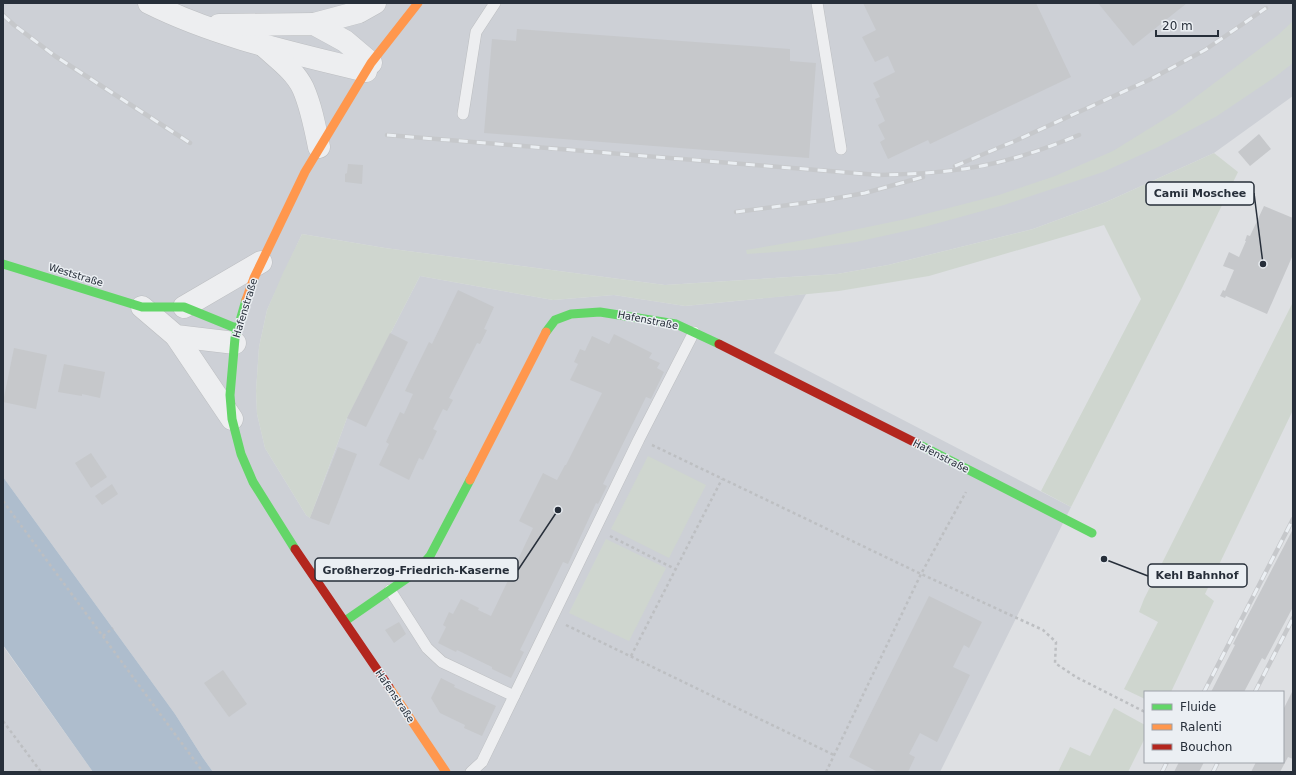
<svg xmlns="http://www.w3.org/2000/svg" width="1296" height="775" font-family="'DejaVu Sans',sans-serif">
  <rect width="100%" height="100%" fill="#dee0e3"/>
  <g fill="#cdd0d6">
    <path d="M3 3H1293V96L1214 153 1106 202 1033 229 888 265 837 274 665 285 385 248 302 234 267 310 259 347 256 391 257 414 265 448 306 515 310 518 347 418 420 276 553 300 614 295 685 306 806 294 774 353 1071 507 940 772H213L203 758 175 714 3 477Z"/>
    <path d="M3 646 93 772H3Z"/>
  </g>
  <g fill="#cfd6cf">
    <path d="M1293 21V63L1275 77 1217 116 1158 147 1103 172 1004 205 924 227 856 242 802 250 747 254 746 250 810 239 906 219 999 195 1055 176 1113 151 1176 112 1278 35Z"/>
    <path d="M1214 153 1238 172 1182 288 1071 507 1041 491 1141 299 1104 225 929 276 839 291 685 306 614 295 553 300 420 276 347 418 310 518 306 515 265 448 257 414 256 391 259 347 267 310 283 273 302 234 385 248 665 285 837 274 888 265 1033 229 1106 202Z"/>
    <path d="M1293 302V410L1205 594 1214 601 1171 692H1145V699L1124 689 1158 622 1139 612 1144 599Z"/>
    <path d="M648 456 706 485 669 558 611 529Z"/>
    <path d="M606 539 666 568 629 641 569 613Z"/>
    <path d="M1114 708 1145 725V738L1128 772H1058L1070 747 1090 756Z"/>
  </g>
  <path fill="#aebdcd" d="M3 477 175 714 203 758 213 772H93L3 645Z"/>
  <g fill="#c6c8cb">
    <path d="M863 3H1036L1071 77 930 144 928 140 888 159 880 142 885 139 878 125 885 121 875 99 880 97 873 83 895 72 888 56 875 62 862 37 876 30Z"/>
    <path d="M1098 3H1187L1133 46Z"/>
    <path d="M517 29 790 49V61L816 63 809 158 484 133 492 39 516 41Z"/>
    <path d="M1259 134 1271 149 1250 166 1238 152Z"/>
    <path d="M348 164 363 165 362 184 345 182V174L347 173Z"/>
    <path d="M1264 206 1293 218 1292 257 1267 314 1226 296 1225 298 1220 296 1223 290 1225 291 1234 270 1223 266 1229 252 1239 257 1246 241H1245L1247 235 1250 236Z"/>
    <path d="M458 290 494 307 484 329 487 330 480 344 477 343 449 398 453 400 447 411 443 409 433 429 437 431 423 460 419 458 409 480 379 465 389 444 386 442 400 412 404 414 413 394 405 391 429 342 432 344Z"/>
    <path d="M390 333 408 342 366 427 347 418Z"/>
    <path d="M614 334 652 353 649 358 660 363 657 368 664 372 651 399 646 397 603 484 607 486 598 504 596 503 568 564 563 562 520 650 524 652 511 678 492 669V667L457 650 456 652 438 643 446 627 443 625 449 612 453 614 461 599 479 608 478 610 491 616 533 528 519 521 543 473 557 480 565 465H566L602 393 570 380 578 364 574 362 580 349 585 351 592 336 609 344Z"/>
    <path d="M14 348 47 355 36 409 3 402Z"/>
    <path d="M64 364 105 372 100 398 82 394V396L58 392Z"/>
    <path d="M338 447 357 454 329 525 310 518Z"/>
    <path d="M91 453 107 477 91 488 75 463Z"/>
    <path d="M112 484 118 494 102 505 95 496Z"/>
    <path d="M1293 529V607L1265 660 1262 658 1244 692H1211L1235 645 1233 644Z"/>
    <path d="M929 596 982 622 969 648 964 645 953 667 970 675 937 742 920 733 909 754 915 757 908 772H878L849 757Z"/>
    <path d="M399 622 406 634 394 643 385 630Z"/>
    <path d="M223 670 247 704 229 717 204 683Z"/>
    <path d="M441 678 455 685 454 687 496 706 482 736 464 728 465 725 440 713 431 698Z"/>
    <path d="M1293 690V759L1288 757 1280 772H1251L1256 762H1283V710Z"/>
    <path d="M1179 762H1204L1199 772H1174Z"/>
  </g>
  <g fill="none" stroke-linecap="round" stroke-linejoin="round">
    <g stroke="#bcbec1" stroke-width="12">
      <g id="lane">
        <path d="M817 3 841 149"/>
        <path d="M463 114 476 32 495 3"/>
        <path d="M390 590 427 648 442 662 514 696"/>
        <path d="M471 772 482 762 639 439 694 332"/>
      </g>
    </g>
    <g stroke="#bcbec1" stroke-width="23">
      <g id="street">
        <path d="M149 3C217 37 293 53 366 71"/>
        <path d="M314 24 359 12 375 3"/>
        <path d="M219 25 314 24 345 41 371 63"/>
        <path d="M265 47C278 59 295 71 303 88 311 106 315 127 319 147"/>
        <path d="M142 307 176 336 235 343"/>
        <path d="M184 307 261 262"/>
        <path d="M176 336 232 419"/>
      </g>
    </g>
    <g stroke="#bdbfc2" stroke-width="2.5" stroke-dasharray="3 3" stroke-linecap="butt">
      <path d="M652 445 921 574 1043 630 1056 642 1055 663 1076 677 1145 712"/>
      <path d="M3 501 203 772"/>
      <path d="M610 536 675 569"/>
      <path d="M566 625 834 755"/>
      <path d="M103 636 113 628"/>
      <path d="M631 656 722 479"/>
      <path d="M3 721 41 772"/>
      <path d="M826 772 921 574 966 492"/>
    </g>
    <use href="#lane" stroke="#edeef0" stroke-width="11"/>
    <use href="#street" stroke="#edeef0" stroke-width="22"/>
    <g stroke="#63d668" stroke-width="9">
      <path d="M3 264 142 307H184L238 329"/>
      <path d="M246 300 235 338 230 395 232 419 241 454 253 482 295 549"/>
      <path d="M546 332 555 320 571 314 600 312 676 324 719 344"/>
      <path d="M916 443 1092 533"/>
      <path d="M345 621 416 572 430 556 470 480"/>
    </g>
    <g stroke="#ff974d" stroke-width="9">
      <path d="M246 300 254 278 305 172 371 63 418 3"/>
      <path d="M470 480 546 332"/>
      <path d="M389 687 446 772"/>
    </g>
    <g stroke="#b3261e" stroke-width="9">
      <path d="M719 344 916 443"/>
      <path d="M295 549 389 687"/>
    </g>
    <g stroke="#c6c8cb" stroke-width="4.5">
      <g id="rail">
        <path d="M3 15 14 25 55 56 190 143"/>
        <path d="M387 135 878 175C924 174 973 171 1018 157 1039 151 1059 143 1079 135"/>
        <path d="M955 166 1015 141 1149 80 1205 50 1266 8"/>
        <path d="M736 212 826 200 865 193 923 177"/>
        <path d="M1204 692 1293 519"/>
        <path d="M1255 692 1293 618"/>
        <path d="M1162 772 1167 762"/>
        <path d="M1213 772 1218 762"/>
      </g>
    </g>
    <use href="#rail" stroke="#ebeff3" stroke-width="3" stroke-dasharray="9" stroke-linecap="butt"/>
  </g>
  <g text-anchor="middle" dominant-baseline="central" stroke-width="3" stroke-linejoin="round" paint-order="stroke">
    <g font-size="10" fill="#272f3a" stroke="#ebeff3">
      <text transform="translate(76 275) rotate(17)">Weststraße</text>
      <text transform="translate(245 308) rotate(-73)">Hafenstraße</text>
      <text transform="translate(648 320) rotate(11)">Hafenstraße</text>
      <text transform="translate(941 456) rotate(27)">Hafenstraße</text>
      <text transform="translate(395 696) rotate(56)">Hafenstraße</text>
    </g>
  </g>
  <path fill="none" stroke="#272f3a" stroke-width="1.5" d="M1263 264L1254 193M558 510L518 570M1104 559L1148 576"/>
  <g fill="#272f3a" stroke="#ebeff3" stroke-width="1.5">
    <circle cx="1263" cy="264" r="4"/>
    <circle cx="558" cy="510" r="4"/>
    <circle cx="1104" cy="559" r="4"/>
  </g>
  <g fill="#ebeff3" stroke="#272f3a" stroke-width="1.5">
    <rect x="1146" y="182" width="108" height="23" rx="4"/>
    <rect x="315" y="558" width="203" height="23" rx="4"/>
    <rect x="1148" y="564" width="99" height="23" rx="4"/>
  </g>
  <g font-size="11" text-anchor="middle" font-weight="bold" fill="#272f3a">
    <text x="1200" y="197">Camii Moschee</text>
    <text x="416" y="574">Großherzog-Friedrich-Kaserne</text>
    <text x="1197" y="579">Kehl Bahnhof</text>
  </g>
  <rect width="1296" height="775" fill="none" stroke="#272f3a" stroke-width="8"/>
  <rect x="1144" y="691" width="140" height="72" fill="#ebeff3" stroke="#9da2a9"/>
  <rect x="1152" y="704" width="20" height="6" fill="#63d668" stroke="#9da2a9"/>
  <text x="1180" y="711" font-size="12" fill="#272f3a">Fluide</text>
  <rect x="1152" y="724" width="20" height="6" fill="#ff974d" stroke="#9da2a9"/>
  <text x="1180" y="731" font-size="12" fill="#272f3a">Ralenti</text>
  <rect x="1152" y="744" width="20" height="6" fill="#b3261e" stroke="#9da2a9"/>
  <text x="1180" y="751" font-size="12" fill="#272f3a">Bouchon</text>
  <path d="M1156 30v6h62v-6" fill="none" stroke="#272f3a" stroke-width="2"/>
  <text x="1162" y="30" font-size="12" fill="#272f3a" stroke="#ebeff3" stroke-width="3" paint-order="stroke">20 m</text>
</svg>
